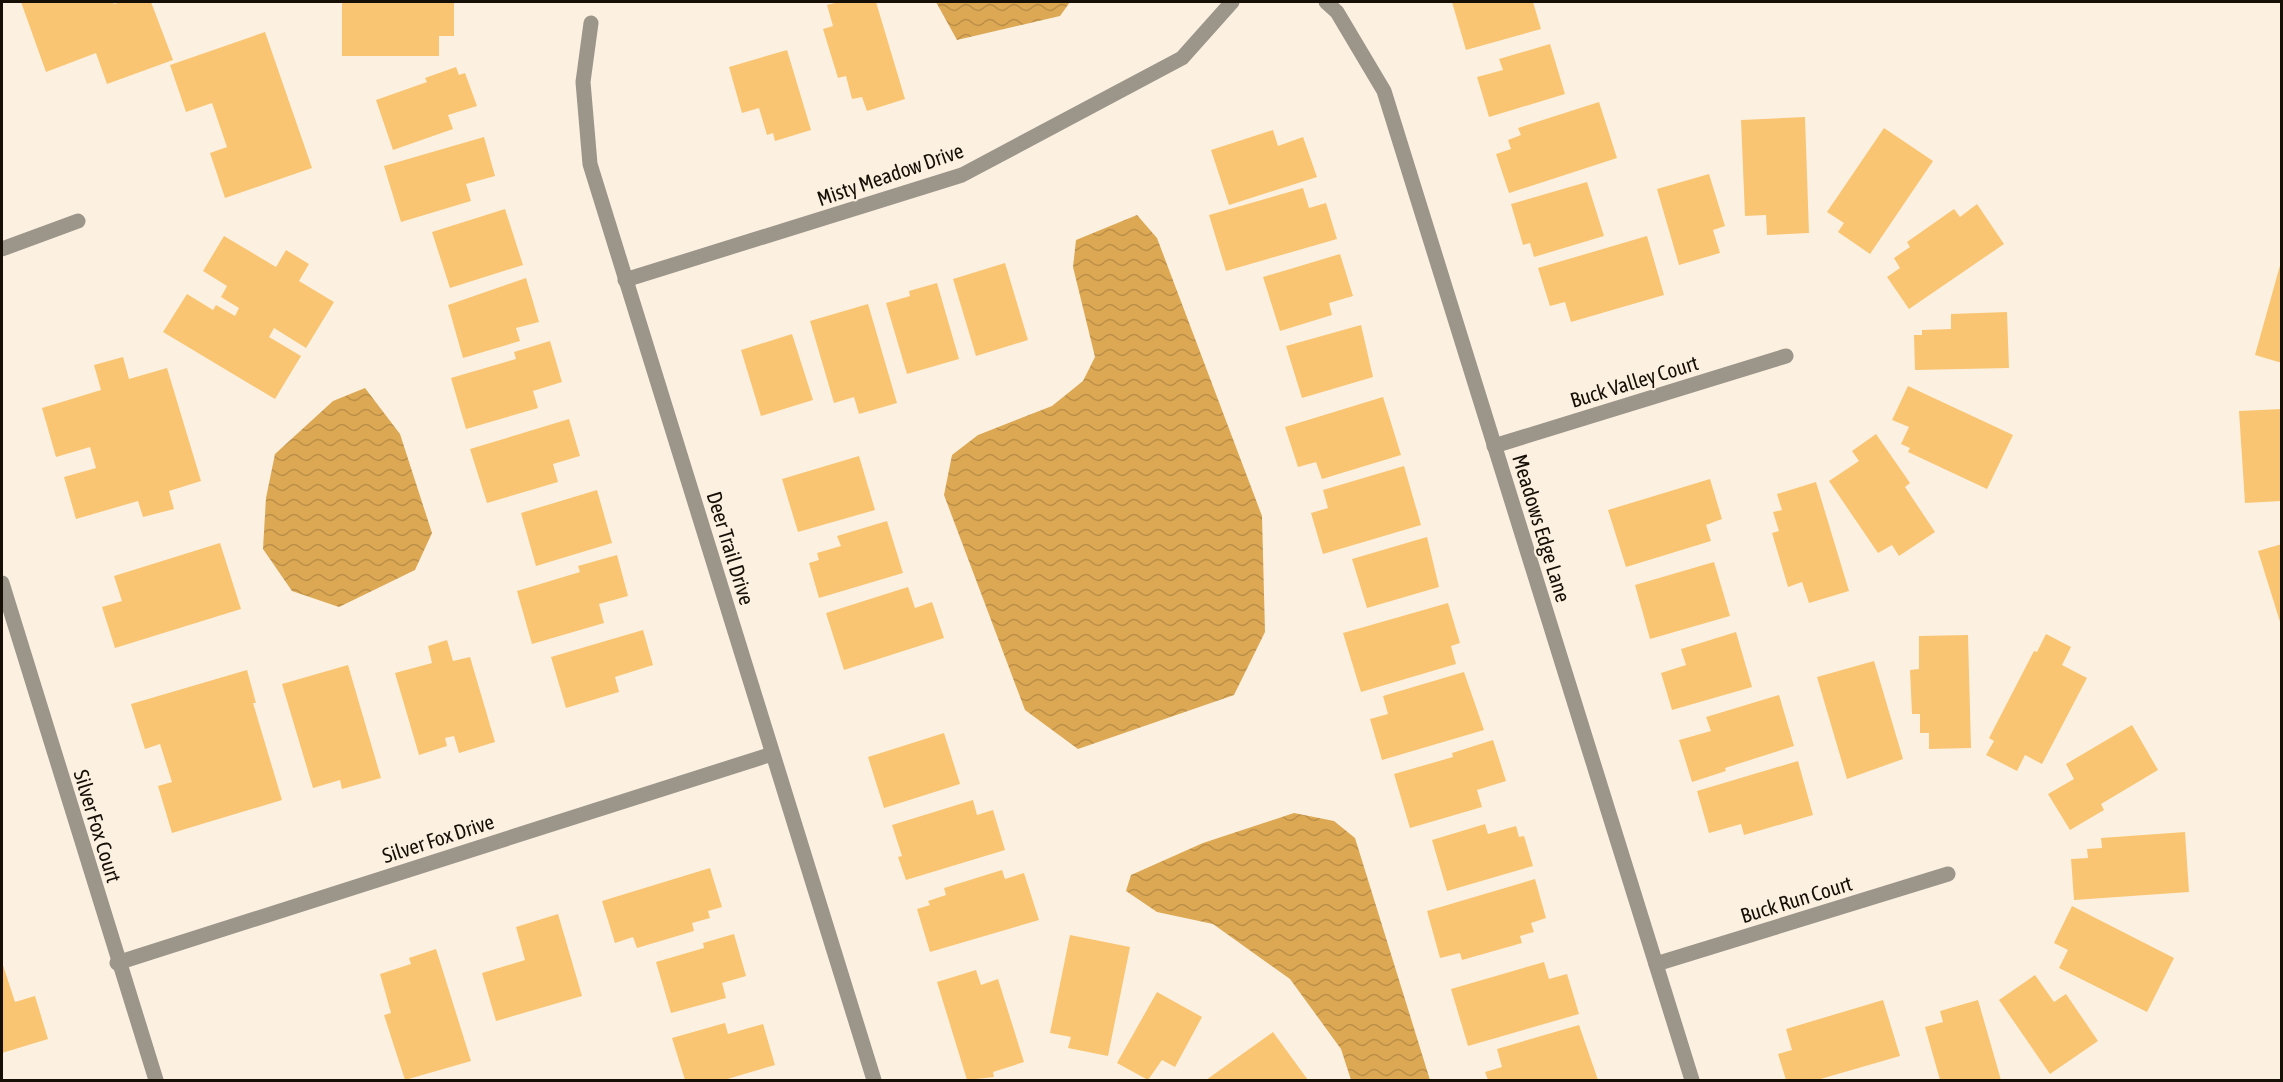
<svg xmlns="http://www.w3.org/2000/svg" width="2283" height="1082" font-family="'Asap Condensed',sans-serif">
  <defs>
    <pattern id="water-waves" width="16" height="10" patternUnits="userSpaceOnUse" patternTransform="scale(1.5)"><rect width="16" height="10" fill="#dca854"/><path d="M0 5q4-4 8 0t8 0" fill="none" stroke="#bc8f48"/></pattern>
  </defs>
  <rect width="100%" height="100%" fill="#fcf1e1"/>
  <g fill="url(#water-waves)">
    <path d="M936 2H1070L1060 16 957 40Z"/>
    <path d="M1137 215 1157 238 1262 516 1265 632 1234 695 1078 749 1025 710 944 495 952 455 978 435 1052 406 1083 381 1095 357 1073 267 1076 240Z"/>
    <path d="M365 388 400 434 432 533 415 570 339 607 292 591 263 549 266 498 275 454 333 401Z"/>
    <path d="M1294 813 1334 821 1355 838 1430 1080H1351L1341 1049 1290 979 1213 924 1157 912 1126 891 1131 875 1203 843Z"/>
  </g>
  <g fill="#fac572">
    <path d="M21 2H113L114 4 121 2H151L173 60 107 84 96 53 46 72Z"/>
    <path d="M342 2H454V36H439V56H342Z"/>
    <path d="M839 2H876L905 99 867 111 862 97 852 99 846 76 838 78 823 29 833 26 827 5Z"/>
    <path d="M1452 2H1533L1541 29 1466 50Z"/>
    <path d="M265 32 312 168 225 198 210 153 227 147 212 103 186 112 170 65Z"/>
    <path d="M1550 44 1565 94 1489 117 1477 77 1503 70 1499 59Z"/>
    <path d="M787 50 811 130 775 141 773 133 767 135 759 108 742 113 729 67Z"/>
    <path d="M456 67 459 75 465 73 477 106 448 115 453 129 393 150 376 100 427 82 425 78Z"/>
    <path d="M1599 102 1617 158 1509 193 1496 154 1511 149 1508 140 1521 135 1518 128Z"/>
    <path d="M1805 117 1809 233 1767 235 1766 215 1745 216 1741 120Z"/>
    <path d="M1884 128 1933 161 1870 254 1838 232 1844 223 1827 212Z"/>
    <path d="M1273 130 1278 146 1303 137 1317 177 1229 205 1211 150Z"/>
    <path d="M484 137 495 176 466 184 471 201 401 222 384 166Z"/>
    <path d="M1709 174 1725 226 1713 230 1720 253 1679 265 1657 189Z"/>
    <path d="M1587 182 1604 236 1534 257 1530 243 1523 245 1511 204Z"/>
    <path d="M1303 188 1309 208 1326 203 1337 239 1226 271 1209 215Z"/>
    <path d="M1977 204 2004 244 1909 309 1887 277 1900 268 1894 258 1910 247 1907 242 1954 209 1960 217Z"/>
    <path d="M505 209 523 265 450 288 432 232Z"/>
    <path d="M224 236 276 267 286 250 309 264 299 281 334 302 306 348 274 328 269 337 301 356 275 399 163 332 187 294 213 310 216 305 235 316 239 308 221 297 227 286 203 271Z"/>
    <path d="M1647 236 1664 295 1571 322 1565 302 1550 306 1538 268Z"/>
    <path d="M1340 254 1353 296 1329 303 1332 315 1280 331 1263 277Z"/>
    <path d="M2281 262H2282V363L2255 355Z"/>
    <path d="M1005 263 1028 340 976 356 953 279Z"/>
    <path d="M526 278 539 322 516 328 520 341 463 358 448 305Z"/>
    <path d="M937 283 959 359 907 374 886 303 910 296 909 291Z"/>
    <path d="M868 304 897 403 859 414 854 397 834 403 810 321Z"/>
    <path d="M2007 312 2009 368 1915 370 1914 335H1922V330L1951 329V314Z"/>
    <path d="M1361 325 1373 377 1302 398 1286 346Z"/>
    <path d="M792 334 813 400 761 416 741 350Z"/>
    <path d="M550 341 562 382 533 391 538 408 466 429 451 378 516 359 514 352Z"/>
    <path d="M123 357 129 379 167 368 201 481 169 491 174 509 143 517 138 501 76 519 64 477 96 468 90 447 56 457 42 408 101 390 94 365Z"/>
    <path d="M1908 386 2013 435 1987 489 1908 452 1910 448 1901 444 1909 427 1892 420Z"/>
    <path d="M1383 397 1401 455 1322 479 1316 462 1298 467 1285 427Z"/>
    <path d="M2282 409V501L2245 503 2239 411Z"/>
    <path d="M569 419 580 456 553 464 558 482 487 503 470 449Z"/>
    <path d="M1876 434 1910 483 1905 487 1935 532 1899 556 1892 545 1878 553 1829 481 1859 461 1852 451Z"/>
    <path d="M859 456 875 510 798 532 782 479Z"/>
    <path d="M1404 466 1421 525 1323 554 1311 513 1328 508 1323 490Z"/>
    <path d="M1710 479 1722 519 1706 525 1711 541 1626 567 1608 510Z"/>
    <path d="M1816 482 1849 591 1809 603 1802 582 1788 587 1772 533 1779 531 1773 512 1782 510 1777 494Z"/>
    <path d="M597 490 612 543 536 566 521 513Z"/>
    <path d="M887 521 903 573 819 598 809 563 819 560 817 553 841 546 837 536Z"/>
    <path d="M1427 537 1439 587 1367 608 1352 559Z"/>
    <path d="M220 543 241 609 115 648 102 607 122 601 114 576Z"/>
    <path d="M2282 544V625H2281L2258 551Z"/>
    <path d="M617 555 628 596 599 604 604 623 532 644 517 591 580 572 578 566Z"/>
    <path d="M1714 562 1730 616 1650 639 1635 585Z"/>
    <path d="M908 587 915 608 932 602 944 638 844 670 826 613Z"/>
    <path d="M1448 603 1460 643 1451 646 1456 664 1361 692 1343 633Z"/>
    <path d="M643 630 653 665 615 677 619 692 566 708 551 657Z"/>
    <path d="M1736 632 1752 687 1672 710 1661 673 1686 665 1681 649Z"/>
    <path d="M2046 634 2071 647 2062 665 2087 678 2042 764 2025 755 2017 771 1986 755 1994 741 1989 738 2034 651 2037 652Z"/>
    <path d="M1968 635 1971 748 1929 749V733H1920V714H1912L1910 670 1919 669V636Z"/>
    <path d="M447 640 453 661 470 657 495 742 459 753 454 736 445 738 447 746 419 755 395 673 432 663 428 646Z"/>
    <path d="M1874 661 1903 759 1847 779 1817 677Z"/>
    <path d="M348 665 381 778 342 789 340 780 313 788 282 684Z"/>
    <path d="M247 670 256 703H253L282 800 172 833 158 786 172 782 160 744 145 749 131 704Z"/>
    <path d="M1464 672 1484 730 1382 760 1370 719 1388 714 1383 696Z"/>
    <path d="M1779 695 1794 746 1725 768 1726 771 1692 782 1679 740 1711 731 1706 717Z"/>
    <path d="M2132 725 2158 770 2101 804 2104 810 2070 830 2048 794 2074 779 2066 764Z"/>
    <path d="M944 733 960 784 884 808 868 757Z"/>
    <path d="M1493 740 1506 781 1477 790 1482 807 1410 828 1394 774 1453 757 1452 753Z"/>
    <path d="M1798 761 1813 815 1744 835 1741 824 1709 833 1697 791Z"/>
    <path d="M973 800 977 815 993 810 1005 850 906 880 898 857 902 856 892 825Z"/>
    <path d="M1485 824 1488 834 1516 826 1519 837 1524 836 1533 866 1447 891 1432 840Z"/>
    <path d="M2185 832 2189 892 2074 900 2071 859 2088 858 2087 849 2102 848 2101 838Z"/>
    <path d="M710 868 722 907 708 911 710 918 692 923 694 931 637 948 633 937 615 943 602 901Z"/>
    <path d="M1002 870 1005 879 1024 873 1039 920 930 952 917 909 930 905 928 901 946 895 944 888Z"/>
    <path d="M1535 879 1546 918 1531 923 1534 932 1520 936 1522 943 1462 960 1460 953 1440 958 1427 911Z"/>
    <path d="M2072 906 2174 958 2147 1012 2059 968 2068 950 2054 943Z"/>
    <path d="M558 914 582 996 496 1021 482 973 525 960 516 927Z"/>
    <path d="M734 934 746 976 722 983 726 998 671 1013 656 962 704 948 703 943Z"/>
    <path d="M1070 935 1130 947 1108 1056 1068 1048 1071 1037 1050 1033Z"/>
    <path d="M436 949 471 1061 405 1080 384 1015 391 1013 380 974 411 964 409 958Z"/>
    <path d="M2 962 15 1002 35 996 48 1039 2 1053Z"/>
    <path d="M1544 962 1549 979 1567 974 1579 1014 1468 1046 1451 989Z"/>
    <path d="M976 970 981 985 998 979 1024 1062 993 1072 994 1077 967 1080 937 982Z"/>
    <path d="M2035 975 2054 1002 2066 994 2098 1041 2050 1074 1999 1000Z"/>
    <path d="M1157 992 1202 1017 1175 1067 1162 1060 1148 1080 1117 1063Z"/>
    <path d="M1883 1000 1900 1056 1817 1080H1786L1778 1054 1792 1050 1786 1029Z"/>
    <path d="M1978 1000 2001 1080H1940L1925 1027 1943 1022 1940 1011Z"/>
    <path d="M725 1023 728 1034 763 1024 775 1065 724 1080H685L672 1038Z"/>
    <path d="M1579 1025 1598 1080H1488L1485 1072 1502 1067 1497 1049Z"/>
    <path d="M1273 1032 1308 1080H1206Z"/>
  </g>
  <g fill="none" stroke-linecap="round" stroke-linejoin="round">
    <g stroke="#9c958a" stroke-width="15">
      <path d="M1326 2 1337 12 1384 91 1692 1080"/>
      <path d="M591 23 583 82 590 164 874 1080"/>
      <path d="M2 249 78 221"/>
      <path d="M625 280 962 175 1182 58 1232 2"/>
      <path d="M1494 446 1786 356"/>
      <path d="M2 583 156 1080"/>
      <path d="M117 963 772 754"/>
      <path d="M1656 964 1948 874"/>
    </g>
  </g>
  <g text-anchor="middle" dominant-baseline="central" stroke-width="4.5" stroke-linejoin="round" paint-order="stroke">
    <g font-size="21" fill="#150f06" stroke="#fcf1e1">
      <text transform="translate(890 174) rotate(-19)">Misty Meadow Drive</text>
      <text transform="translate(1634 381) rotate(-17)">Buck Valley Court</text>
      <text transform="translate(1542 528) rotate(73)">Meadows Edge Lane</text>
      <text transform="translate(731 548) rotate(73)">Deer Trail Drive</text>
      <text transform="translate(98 826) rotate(73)">Silver Fox Court</text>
      <text transform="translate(438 838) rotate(-18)">Silver Fox Drive</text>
      <text transform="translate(1796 899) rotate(-17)">Buck Run Court</text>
    </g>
  </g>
  <rect width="2283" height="1082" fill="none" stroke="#150f06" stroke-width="6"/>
</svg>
